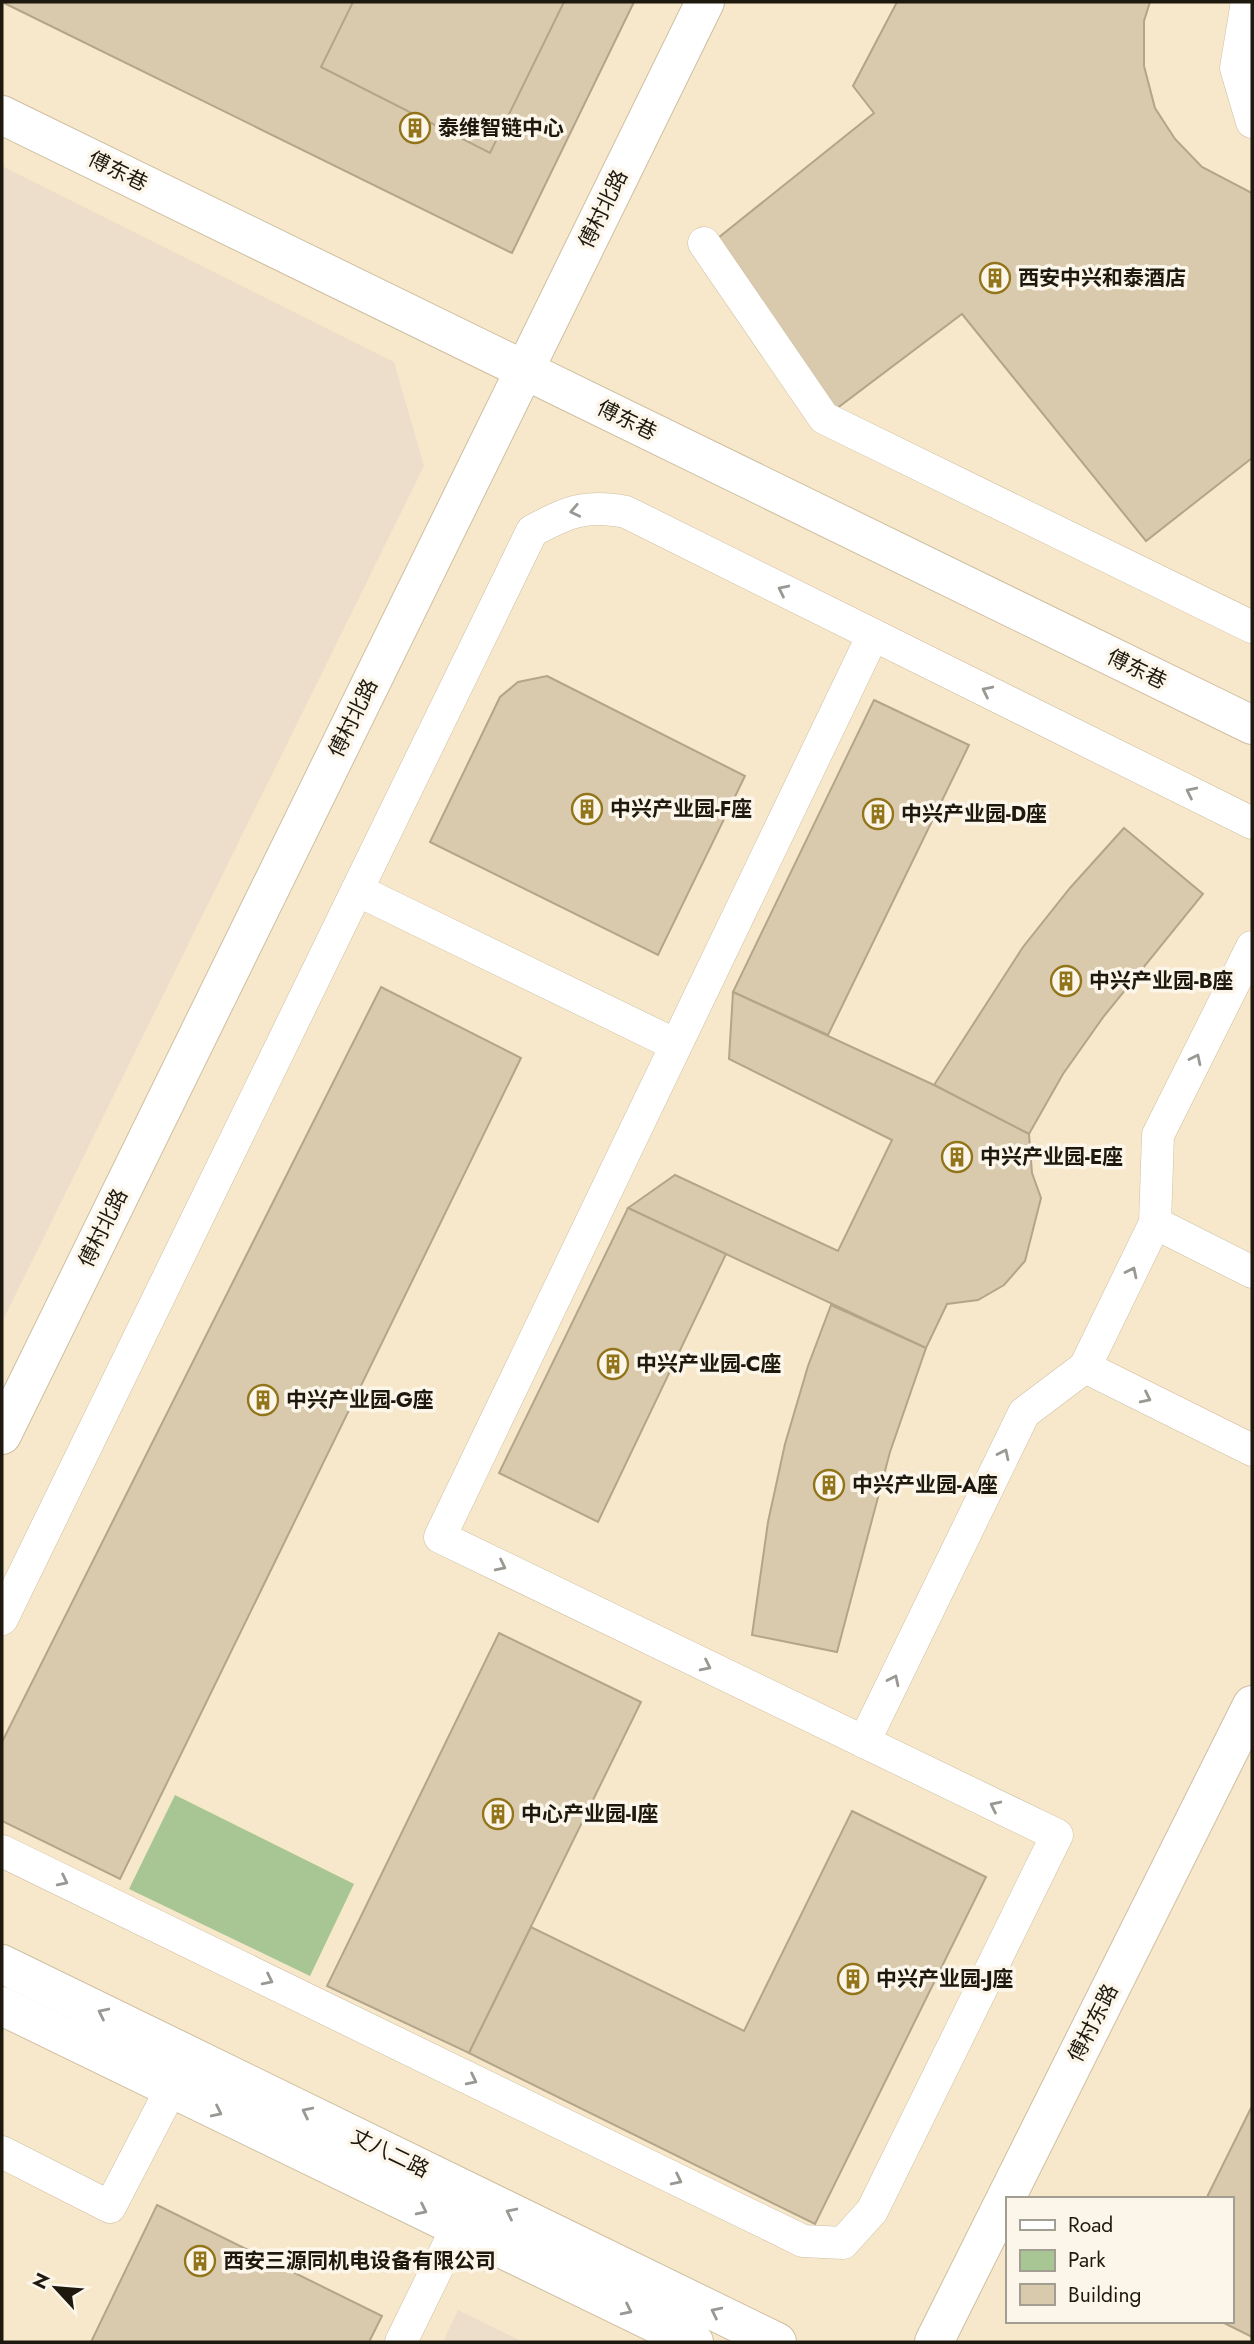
<svg xmlns="http://www.w3.org/2000/svg" width="1254" height="2344" font-family="Jost,'Noto Sans SC',sans-serif">
  <rect width="100%" height="100%" fill="#f7e8cb"/>
  <g fill="#edddcb">
    <path d="M2 166 394 362 424 466 2 1322Z"/>
    <path d="M458 2310 523 2342H443Z"/>
  </g>
  <path fill="#a8c594" d="M175 1795 354 1884 310 1976 129 1889Z"/>
  <g fill="#d9caad" stroke="#b3a589" stroke-width="2">
    <path d="M2 2H634L512 253Z"/>
    <path d="M353 2H564L490 153 321 67Z"/>
    <path d="M897 2H1150L1144 21V66L1155 108 1175 139 1202 167 1252 193V458L1146 541 962 314 832 412 713 242 874 113 853 86Z"/>
    <path d="M547 676 745 776 658 955 430 842 500 697 518 682Z"/>
    <path d="M874 700 969 745 828 1035 733 992Z"/>
    <path d="M1124 828 1203 894 1104 1016 1063 1074 1029 1134 934 1085 1023 947 1070 888Z"/>
    <path d="M381 987 521 1058 120 1879 2 1821V1742Z"/>
    <path d="M733 992 934 1085 1029 1134 1032 1173 1041 1198 1025 1261 1004 1285 978 1300 947 1304 926 1348 628 1208 675 1175 838 1251 892 1140 729 1059Z"/>
    <path d="M628 1208 726 1254 598 1522 499 1473Z"/>
    <path d="M831 1305 926 1348 890 1452 837 1652 752 1635 768 1522 785 1444 808 1366Z"/>
    <path d="M499 1633 641 1702 469 2053 327 1986Z"/>
    <path d="M852 1811 986 1877 815 2224 469 2053 531 1927 744 2031Z"/>
    <path d="M1252 2106V2337L1220 2321H1231V2199H1206Z"/>
    <path d="M157 2205 382 2316 369 2342H91Z"/>
  </g>
  <g fill="none" stroke-linecap="round" stroke-linejoin="round">
    <g stroke="#cebfa2" stroke-width="33">
      <g id="minor">
        <path d="M1247 2 1236 68 1252 122"/>
        <path d="M704 243 824 418 1252 627"/>
        <path d="M357 890 676 1045"/>
        <path d="M1155 1223 1252 1272"/>
        <path d="M1085 1367 1252 1450"/>
        <path d="M2 1619 532 531C567 512 585 504 626 512L1252 823"/>
        <path d="M864 1742 1024 1413 1085 1367 1155 1223 1158 1135 1252 947"/>
        <path d="M2 1851 803 2241 843 2243 872 2211 1057 1835 440 1537 873 635"/>
        <path d="M2 2152 110 2207 182 2068"/>
        <path d="M401 2342 468 2205"/>
      </g>
    </g>
    <g stroke="#cebfa2" stroke-width="40">
      <g id="tertiary">
        <path d="M2 115 1252 725"/>
        <path d="M2 1435 705 2"/>
        <path d="M2 1964 777 2342"/>
        <path d="M2 2006 694 2342"/>
        <path d="M934 2342 1252 1705"/>
      </g>
    </g>
    <use href="#minor" stroke="#fff" stroke-width="32"/>
    <use href="#tertiary" stroke="#fff" stroke-width="38"/>
  </g>
  <defs><path id="oneway-chevron" d="M-2-3.5L2.5 0L-2 3.5" fill="none" stroke-width="1.6" stroke-linecap="round" stroke-linejoin="round" transform="scale(1.75)"/></defs>
  <g stroke="#9a9893">
    <use href="#oneway-chevron" transform="translate(575 511) rotate(168)"/>
    <use href="#oneway-chevron" transform="translate(783 590) rotate(-154)"/>
    <use href="#oneway-chevron" transform="translate(987 691) rotate(-154)"/>
    <use href="#oneway-chevron" transform="translate(1191 792) rotate(-154)"/>
    <use href="#oneway-chevron" transform="translate(1196 1059) rotate(-64)"/>
    <use href="#oneway-chevron" transform="translate(1132 1272) rotate(-64)"/>
    <use href="#oneway-chevron" transform="translate(1146 1398) rotate(26)"/>
    <use href="#oneway-chevron" transform="translate(1004 1454) rotate(-64)"/>
    <use href="#oneway-chevron" transform="translate(501 1566) rotate(26)"/>
    <use href="#oneway-chevron" transform="translate(706 1666) rotate(26)"/>
    <use href="#oneway-chevron" transform="translate(894 1680) rotate(-64)"/>
    <use href="#oneway-chevron" transform="translate(995 1806) rotate(-154)"/>
    <use href="#oneway-chevron" transform="translate(63 1881) rotate(26)"/>
    <use href="#oneway-chevron" transform="translate(268 1980) rotate(26)"/>
    <use href="#oneway-chevron" transform="translate(103 2013) rotate(-154)"/>
    <use href="#oneway-chevron" transform="translate(472 2080) rotate(26)"/>
    <use href="#oneway-chevron" transform="translate(217 2112) rotate(26)"/>
    <use href="#oneway-chevron" transform="translate(307 2112) rotate(-154)"/>
    <use href="#oneway-chevron" transform="translate(677 2180) rotate(26)"/>
    <use href="#oneway-chevron" transform="translate(422 2210) rotate(26)"/>
    <use href="#oneway-chevron" transform="translate(511 2213) rotate(-154)"/>
    <use href="#oneway-chevron" transform="translate(627 2310) rotate(26)"/>
    <use href="#oneway-chevron" transform="translate(716 2312) rotate(-154)"/>
  </g>
  <defs>
    <g id="building-ring" transform="scale(1.575)"><circle r="9.5" fill="#fcf6ea" stroke="#92741a" stroke-width="1.5"/><path d="M-4-6H4V6H1V3H-1V6H-4ZM-2.5-4.3h1.7v1.8h-1.7ZM.8-4.3h1.7v1.8H.8ZM-2.5-1h1.7V.8h-1.7ZM.8-1h1.7V.8H.8Z" fill="#92741a"/></g>
  </defs>
  <g fill-rule="evenodd">
    <use href="#building-ring" x="415" y="128"/>
    <use href="#building-ring" x="995" y="278"/>
    <use href="#building-ring" x="587" y="809"/>
    <use href="#building-ring" x="878" y="814"/>
    <use href="#building-ring" x="1066" y="981"/>
    <use href="#building-ring" x="957" y="1157"/>
    <use href="#building-ring" x="613" y="1364"/>
    <use href="#building-ring" x="263" y="1400"/>
    <use href="#building-ring" x="829" y="1485"/>
    <use href="#building-ring" x="498" y="1814"/>
    <use href="#building-ring" x="853" y="1979"/>
    <use href="#building-ring" x="200" y="2261"/>
  </g>
  <g text-anchor="middle" dominant-baseline="central" stroke-width="7" stroke-linejoin="round" paint-order="stroke">
    <g font-size="21" font-weight="bold" fill="#1e190e" stroke="#fcf6ea" text-anchor="start">
      <text x="438" y="128">泰维智链中心</text>
      <text x="1018" y="278">西安中兴和泰酒店</text>
      <text x="610" y="809">中兴产业园-F座</text>
      <text x="901" y="814">中兴产业园-D座</text>
      <text x="1089" y="981">中兴产业园-B座</text>
      <text x="980" y="1157">中兴产业园-E座</text>
      <text x="636" y="1364">中兴产业园-C座</text>
      <text x="286" y="1400">中兴产业园-G座</text>
      <text x="852" y="1485">中兴产业园-A座</text>
      <text x="521" y="1814">中心产业园-I座</text>
      <text x="876" y="1979">中兴产业园-J座</text>
      <text x="223" y="2261">西安三源同机电设备有限公司</text>
    </g>
    <g font-size="21" fill="#1e190e" stroke="#fcf6ea">
      <text transform="translate(118 171) rotate(26)">傅东巷</text>
      <text transform="translate(603 209) rotate(-64)">傅村北路</text>
      <text transform="translate(627 420) rotate(26)">傅东巷</text>
      <text transform="translate(1137 669) rotate(26)">傅东巷</text>
      <text transform="translate(353 718) rotate(-64)">傅村北路</text>
      <text transform="translate(103 1228) rotate(-64)">傅村北路</text>
      <text transform="translate(1093 2023) rotate(-63)">傅村东路</text>
      <text transform="translate(390 2153) rotate(26)">丈八二路</text>
    </g>
  </g>
  <rect width="1254" height="2344" fill="none" stroke="#1e190e" stroke-width="7"/>
  <rect x="1006" y="2197" width="228" height="126" fill="#fcf6ea" stroke="#a39e92" stroke-width="2"/>
  <rect x="1020" y="2220" width="35" height="10" fill="#ffffff" stroke="#a39e92" stroke-width="2"/>
  <text x="1068" y="2232" font-size="21" fill="#1e190e">Road</text>
  <rect x="1020" y="2250" width="35" height="21" fill="#a8c594" stroke="#a39e92" stroke-width="2"/>
  <text x="1068" y="2267" font-size="21" fill="#1e190e">Park</text>
  <rect x="1020" y="2284" width="35" height="21" fill="#d9caad" stroke="#a39e92" stroke-width="2"/>
  <text x="1068" y="2302" font-size="21" fill="#1e190e">Building</text>
  <g transform="translate(56 2288) rotate(296)" stroke="#fcf6ea" stroke-width="5" paint-order="stroke">
  <path d="M0-5L12 26L0 18L-12 26Z" fill="#1e190e"/>
  <text y="-10" font-size="19" font-weight="bold" text-anchor="middle" fill="#1e190e">N</text>
  </g>
</svg>
